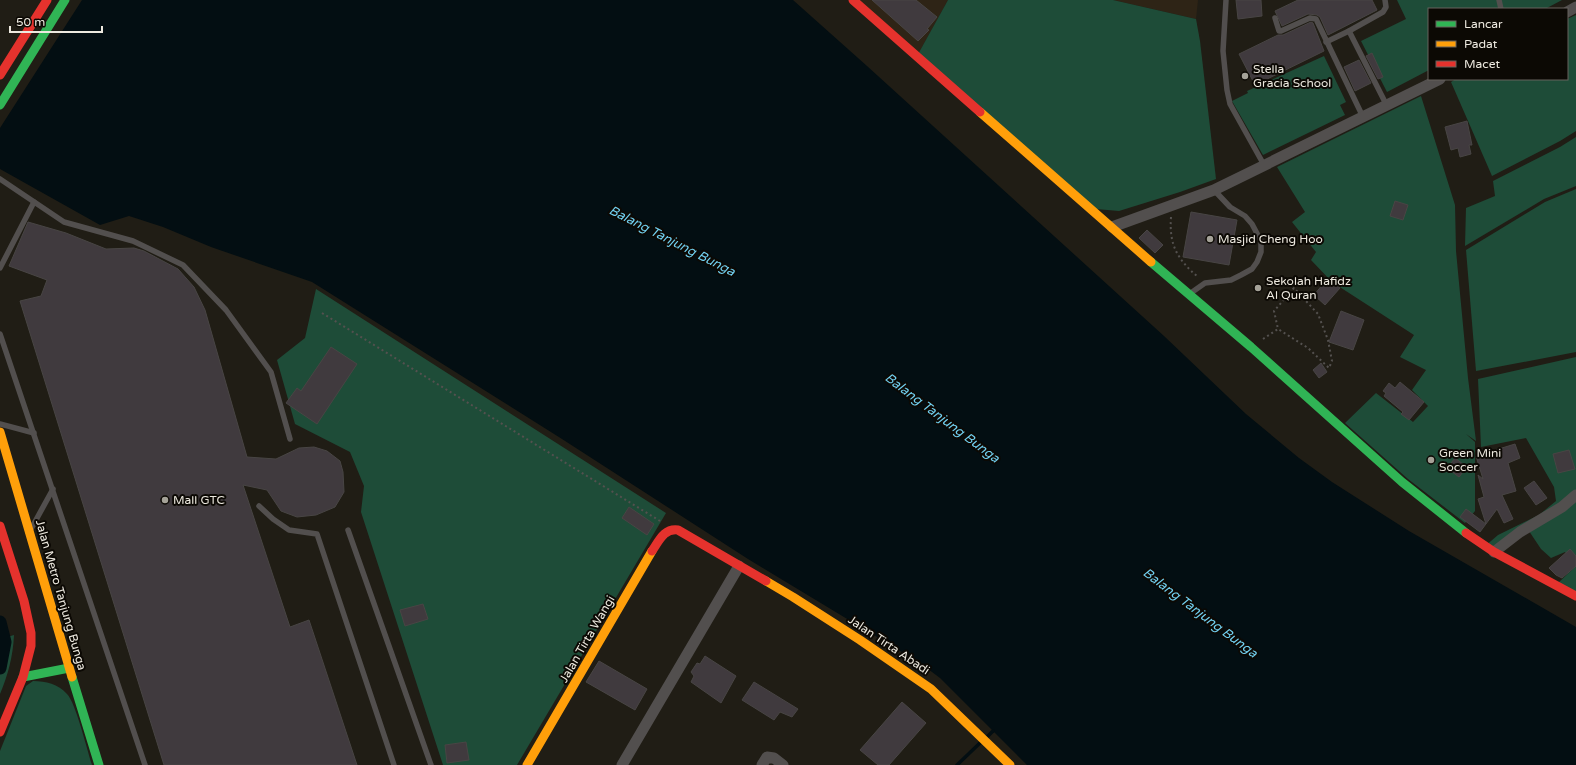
<svg xmlns="http://www.w3.org/2000/svg" width="1576" height="765" font-family="'Varela Round',sans-serif">
  <rect width="100%" height="100%" fill="#201d15"/>
  <g fill="#2e2416">
    <path d="M851 0H948L917 56Z"/>
    <path d="M1113 0H1198L1196 19Z"/>
  </g>
  <g fill="#1e4c38">
    <path d="M948 0H1113L1196 19 1200 41 1216 179 1180 192 1119 211 1096 209 917 56Z"/>
    <path d="M1397 0H1562L1545 9H1429V70L1387 92 1361 41 1406 19Z"/>
    <path d="M1576 15V131L1560 141 1492 176 1451 82 1456 79H1567V19Z"/>
    <path d="M1324 56 1346 102 1340 105 1345 115 1263 155 1232 101 1248 93 1247 91Z"/>
    <path d="M1421 96 1455 205 1456 251 1468 378 1476 441 1466 434 1475 442V511L1465 523 1408 479 1345 423 1376 393 1413 422 1428 406 1412 390 1426 370 1400 357 1414 335 1332 282 1311 260 1316 252 1292 222 1305 212 1277 167Z"/>
    <path d="M1576 137V186L1544 199 1465 246 1466 208 1495 196 1493 181 1560 147Z"/>
    <path d="M1576 189V352L1476 371 1466 250 1545 202Z"/>
    <path d="M316 289 666 513 517 765H443L361 512 364 486 350 452 295 424 277 360 305 338Z"/>
    <path d="M1576 357V593L1557 584 1576 566 1565 552 1551 558 1541 549 1529 531 1497 555 1484 547 1498 535 1539 515 1556 501 1554 487 1526 438 1481 447 1478 379Z"/>
    <path d="M14 635C13 656 8 675 0 694V639Z"/>
    <path d="M33 681C46 681 58 684 67 694 76 703 87 750 92 765H0V751L26 686Z"/>
  </g>
  <path fill="#030e12" d="M82 0H793L867 66 1164 336 1246 414 1299 458 1332 482 1409 531 1576 627V765H1027L940 678 920 663 748 559 562 439 312 282 211 247 163 227 129 216 100 225 0 169V128Z"/>
  <g fill="none" stroke-linecap="round" stroke-linejoin="round">
    <g stroke="#030e12" stroke-width="3.5">
      <path d="M987 737 993 731"/>
      <path d="M957 765 981 742"/>
    </g>
    <path stroke="#030e12" stroke-width="13" d="M0 622 5 642 0 668"/>
  </g>
  <g fill="#403a3e" stroke="#484544">
    <path d="M872 0H916L937 17 927 29 929 30 918 41Z"/>
    <path d="M1236 0H1261L1262 16 1238 19Z"/>
    <path d="M1298 0H1372L1377 10 1328 35 1320 17 1317 15 1308 14 1282 26 1275 11Z"/>
    <path d="M1311 22 1313 23 1324 51 1255 85 1239 54 1278 35H1283Z"/>
    <path d="M1372 53 1383 77 1378 79 1366 56Z"/>
    <path d="M1359 60 1371 83 1355 91 1344 67Z"/>
    <path d="M1467 121 1472 145H1469L1471 154 1460 157 1458 148 1451 150 1445 127Z"/>
    <path d="M1395 201 1408 205 1403 220 1390 216Z"/>
    <path d="M1191 212 1237 220 1229 265 1183 257Z"/>
    <path d="M28 222 66 233 106 249 134 248 144 251 178 269 194 287 205 310 247 457 276 459 299 448 314 447 327 451 340 461 343 472 344 492 335 507 316 515 297 517 281 511 267 490 243 485 290 627 309 620 357 765H164L20 301 41 296 47 280 9 266Z"/>
    <path d="M1147 230 1163 245 1155 253 1139 238Z"/>
    <path d="M1328 278 1340 288 1325 305 1314 295Z"/>
    <path d="M1341 311 1364 320 1353 350 1329 342Z"/>
    <path d="M331 347 357 364 317 424 286 403 297 388 301 391Z"/>
    <path d="M1321 363 1327 372 1319 378 1313 370Z"/>
    <path d="M1400 382 1424 402 1409 420 1401 414 1403 412 1384 396 1386 393 1383 391 1389 383 1395 388Z"/>
    <path d="M1515 444 1520 458 1508 463 1516 491 1502 495 1513 519 1504 523 1497 509 1480 532 1460 517 1466 509 1486 524 1478 499 1484 497 1478 475 1483 479 1476 456Z"/>
    <path d="M1569 450 1575 469 1558 473 1553 454Z"/>
    <path d="M1455 458 1467 467 1459 477 1447 468Z"/>
    <path d="M1534 481 1547 498 1536 505 1524 488Z"/>
    <path d="M629 507 654 524 647 535 622 518Z"/>
    <path d="M1570 549 1576 556V566L1562 578 1556 575 1549 568Z"/>
    <path d="M423 604 428 619 405 626 400 610Z"/>
    <path d="M705 656 736 676 721 703 691 682 694 676 691 672 697 663 700 664Z"/>
    <path d="M599 661 647 689 635 710 586 682Z"/>
    <path d="M754 682 798 709 792 717 780 712 774 720 742 700Z"/>
    <path d="M902 702 926 723 889 765H878L860 750Z"/>
    <path d="M466 742 469 760 447 763 445 745Z"/>
  </g>
  <g fill="none" stroke-linecap="round" stroke-linejoin="round">
    <g stroke="#54514f" stroke-width="2" stroke-dasharray="2 3" stroke-linecap="butt">
      <path d="M1171 217C1169 245 1177 259 1198 277"/>
      <path d="M322 313 660 521"/>
      <path d="M1263 339 1278 329 1274 311 1294 288 1318 314 1328 340 1332 361 1329 368 1308 348 1278 329"/>
    </g>
    <g stroke="#524f4e" stroke-width="5.5">
      <path d="M1226 0 1223 51 1227 90 1230 104 1264 165"/>
      <path d="M1499 0 1501 9"/>
      <path d="M1275 18 1279 31H1281L1310 18 1316 19 1363 117"/>
      <path d="M1349 31 1387 106"/>
      <path d="M1326 42 1349 31 1383 12 1386 7 1385 0"/>
      <path d="M0 179 64 222 133 241 183 265 226 310 271 372 290 439"/>
      <path d="M0 268 34 202"/>
      <path d="M1188 295 1205 283 1231 280 1241 275 1252 269 1257 262 1261 252V241L1252 224 1245 216 1230 207 1214 190"/>
      <path d="M0 334 145 765"/>
      <path d="M0 424 34 433"/>
      <path d="M259 506 273 519 289 530 317 534 394 765"/>
      <path d="M31 529 53 489"/>
      <path d="M348 530 431 765"/>
    </g>
    <g stroke="#524f4e" stroke-width="11">
      <path d="M1567 12 1576 7"/>
      <path d="M1112 227 1214 190 1440 79"/>
      <path d="M1494 552 1520 532 1562 507 1576 495"/>
      <path d="M622 765 739 566"/>
      <path d="M762 765 767 757 774 758 783 765"/>
    </g>
    <g stroke="#30b455" stroke-width="9">
      <path d="M0 105 65 0"/>
      <path d="M1151 262 1251 347 1402 482 1466 533"/>
      <path d="M23 677 69 668"/>
      <path d="M72 677 99 765"/>
    </g>
    <g stroke="#ff9f0a" stroke-width="9">
      <path d="M980 112 1151 262"/>
      <path d="M0 432 72 677"/>
      <path d="M766 581 793 597 860 640 931 689 1010 765"/>
      <path d="M527 765 652 551"/>
    </g>
    <g stroke="#e5322d" stroke-width="9">
      <path d="M853 0 980 112"/>
      <path d="M0 75 47 0"/>
      <path d="M0 526 24 601 31 633V646L23 677 0 732"/>
      <path d="M1466 533 1494 552 1576 596"/>
      <path d="M652 551C659 541 664 528 678 530L766 581"/>
    </g>
  </g>
  <g fill="#a5a298" stroke="#0c0904" stroke-width="1.5">
    <circle cx="1245" cy="76" r="4"/>
    <circle cx="1210" cy="239" r="4"/>
    <circle cx="1258" cy="288" r="4"/>
    <circle cx="1431" cy="460" r="4"/>
    <circle cx="165" cy="500" r="4"/>
  </g>
  <g text-anchor="middle" dominant-baseline="central" stroke-width="4" stroke-linejoin="round" paint-order="stroke">
    <g font-size="12" fill="#ede9df" stroke="#0c0904" text-anchor="start">
      <text x="1253" y="69">Stella<tspan x="1253" dy="14">Gracia School</tspan></text>
      <text x="1218" y="239">Masjid Cheng Hoo</text>
      <text x="1266" y="281">Sekolah Hafidz<tspan x="1266" dy="14">Al Quran</tspan></text>
      <text x="1439" y="453">Green Mini<tspan x="1439" dy="14">Soccer</tspan></text>
      <text x="173" y="500">Mall GTC</text>
    </g>
    <g font-size="12" fill="#ede9df" stroke="#0c0904">
      <text transform="translate(61 595) rotate(74)">Jalan Metro Tanjung Bunga</text>
      <text transform="translate(587 639) rotate(-60)">Jalan Tirta Wangi</text>
      <text transform="translate(889 645) rotate(34)">Jalan Tirta Abadi</text>
    </g>
    <g font-size="13" font-style="italic" fill="#72d1f1" stroke="#0c0904">
      <text transform="translate(672 241) rotate(27)">Balang Tanjung Bunga</text>
      <text transform="translate(942 418) rotate(37)">Balang Tanjung Bunga</text>
      <text transform="translate(1200 613) rotate(37)">Balang Tanjung Bunga</text>
    </g>
  </g>
  <rect x="1428" y="8" width="140" height="72" fill="#0c0904" stroke="#66635c"/>
  <rect x="1436" y="21" width="20" height="6" fill="#30b455" stroke="#66635c"/>
  <text x="1464" y="28" font-size="12" fill="#ede9df">Lancar</text>
  <rect x="1436" y="41" width="20" height="6" fill="#ff9f0a" stroke="#66635c"/>
  <text x="1464" y="48" font-size="12" fill="#ede9df">Padat</text>
  <rect x="1436" y="61" width="20" height="6" fill="#e5322d" stroke="#66635c"/>
  <text x="1464" y="68" font-size="12" fill="#ede9df">Macet</text>
  <path d="M10 26v6h92v-6" fill="none" stroke="#ede9df" stroke-width="2"/>
  <text x="16" y="26" font-size="12" fill="#ede9df" stroke="#0c0904" stroke-width="3" paint-order="stroke">50 m</text>
</svg>
